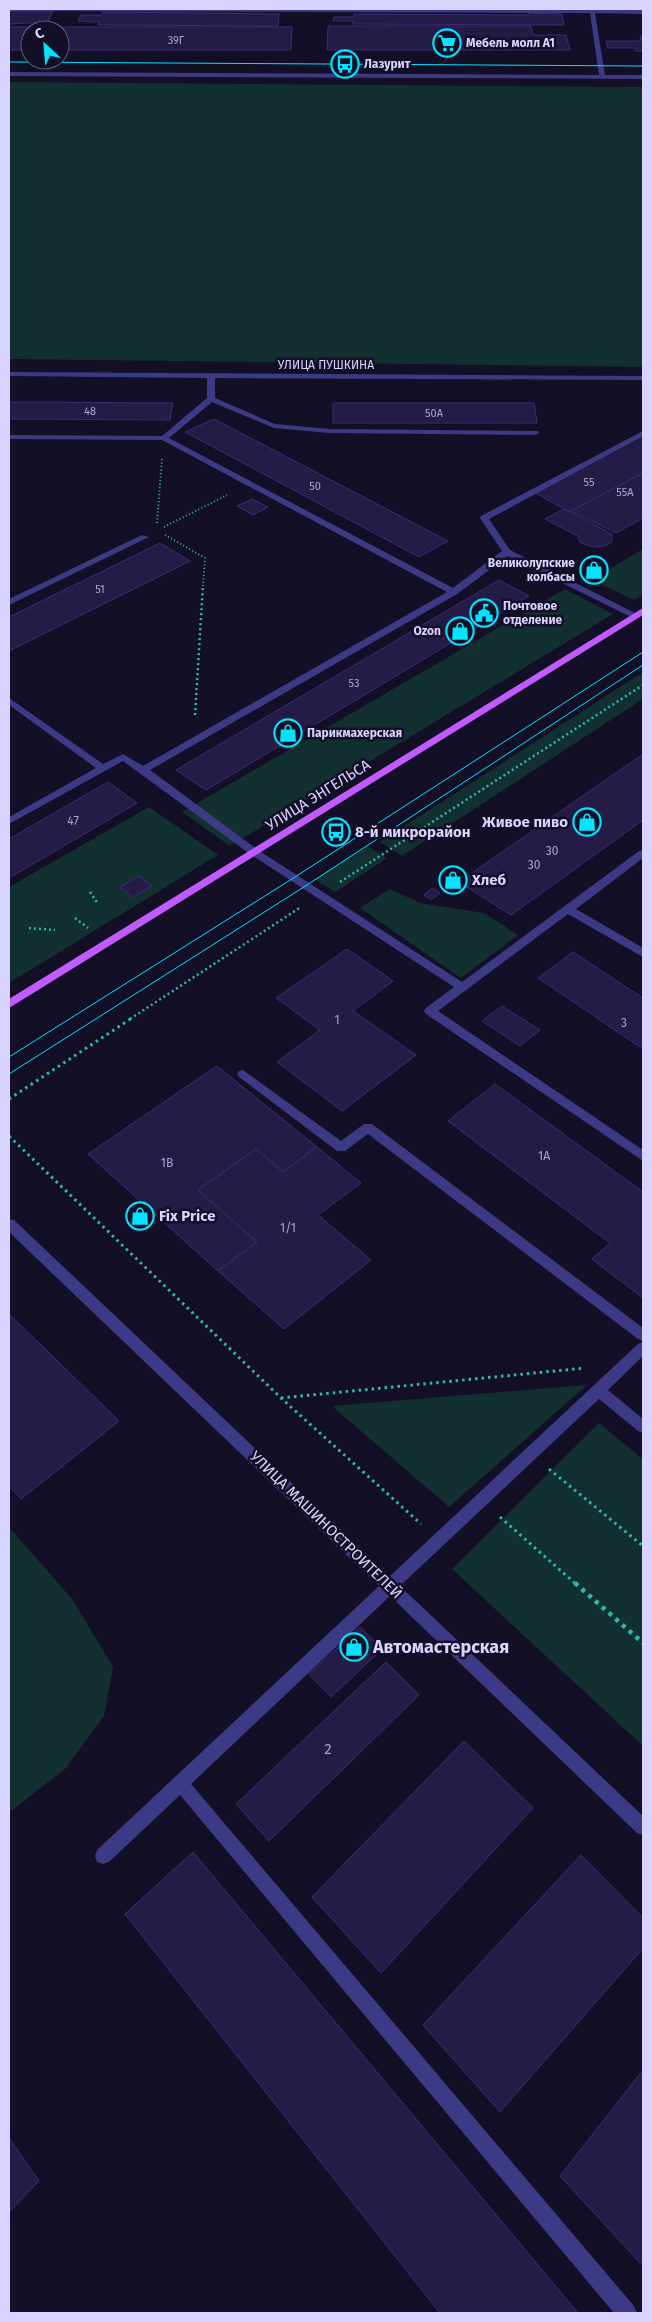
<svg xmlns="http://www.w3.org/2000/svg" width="652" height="2322" font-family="'Fira Sans',sans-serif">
  <rect width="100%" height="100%" fill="#130f26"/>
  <g fill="#12302f">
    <path d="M9 82 643 87V367L9 359Z"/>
    <path d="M643 549V595L634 600 592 580Z"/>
    <path d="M565 589 613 614 230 846 182 812Z"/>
    <path d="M643 672V699L402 856 380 842Z"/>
    <path d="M149 807 218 855 9 983V887Z"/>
    <path d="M368 846 387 858 335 892 315 879Z"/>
    <path d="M390 889 420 903 484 913 518 935 461 978 360 908Z"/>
    <path d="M587 1385 449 1507 332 1406Z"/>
    <path d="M599 1423 643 1459V1746L452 1569Z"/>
    <path d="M9 1527 72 1599 113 1667 104 1716 65 1769 12 1810H9Z"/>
  </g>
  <g fill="#241b47" stroke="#3b2d73">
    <path d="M9 11H53L48 22 9 24Z"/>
    <path d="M103 12 279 14 278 26 98 25 99 22 78 21 81 15H102Z"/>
    <path d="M528 13 562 14 564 25 353 24V21H333L334 17H353L354 14 529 15Z"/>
    <path d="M328 26H531L533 35H566L570 50H327Z"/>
    <path d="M9 27H292L291 50H60V30H30V50H9Z"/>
    <path d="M640 36H643V51H636V48H608L606 41H641Z"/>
    <path d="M9 402 173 403 170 420 9 419Z"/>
    <path d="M333 403H534L537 423H333Z"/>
    <path d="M214 419 448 541 419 557 185 432Z"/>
    <path d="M643 435V473L571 511 564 509 534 492Z"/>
    <path d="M643 473V518L616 533 571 511Z"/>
    <path d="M252 499 268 507 253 515 237 506Z"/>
    <path d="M564 509 612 534V542L605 546 592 547 580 542 578 536 545 519Z"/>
    <path d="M160 543 190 561 9 651V617Z"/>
    <path d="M499 580 529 596 206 790 176 770Z"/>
    <path d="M643 754V820L511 915 459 882Z"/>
    <path d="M108 782 137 803 9 878V839Z"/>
    <path d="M454 874 461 878 452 885 444 881Z"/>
    <path d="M139 876 152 886 133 897 120 887Z"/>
    <path d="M433 888 440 893 431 900 424 895Z"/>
    <path d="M347 949 393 981 353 1011 416 1055 342 1111 277 1062 320 1030 276 998Z"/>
    <path d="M573 952 643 998V1049L538 978Z"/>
    <path d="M502 1006 540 1030 520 1046 482 1021Z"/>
    <path d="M217 1066 317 1147 283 1172 256 1149 198 1190 257 1242 218 1271 88 1154Z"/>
    <path d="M495 1084 643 1192V1298L592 1259 610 1243 448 1121Z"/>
    <path d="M317 1147 361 1183 318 1215 371 1260 284 1329 218 1271 257 1242 198 1190 256 1149 283 1172Z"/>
    <path d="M9 1314 119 1421 21 1499 9 1486Z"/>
    <path d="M360 1627 382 1649 331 1697 309 1674Z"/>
    <path d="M386 1662 419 1695 269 1841 236 1804Z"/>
    <path d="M464 1741 533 1808 381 1973 312 1897Z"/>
    <path d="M193 1852 578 2313H440L125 1914Z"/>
    <path d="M581 1855 643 1918V1948L500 2112 423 2025Z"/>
    <path d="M643 2070V2266L560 2176Z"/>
    <path d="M9 2138 39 2181 9 2212Z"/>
  </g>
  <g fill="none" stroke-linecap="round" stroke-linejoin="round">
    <g stroke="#2fb8b0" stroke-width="2" stroke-dasharray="1 2.5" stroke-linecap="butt">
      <path d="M157 523 162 459"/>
      <path d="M164 527 227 495"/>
      <path d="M165 535 205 558 203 586"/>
    </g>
    <g stroke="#2fb8b0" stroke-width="2.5" stroke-dasharray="2 3" stroke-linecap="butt">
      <path d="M195 715 203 585"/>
      <path d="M340 882 643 685"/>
      <path d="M90 892 98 904"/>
      <path d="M75 918 88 928"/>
      <path d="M29 928 55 930"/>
      <path d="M130 1019 301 907"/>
    </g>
    <g stroke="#2fb8b0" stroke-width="3" stroke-dasharray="2.5 4" stroke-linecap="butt">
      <path d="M9 1099 132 1018"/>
      <path d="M9 1136 281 1398 421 1524"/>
      <path d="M281 1398 585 1368"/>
      <path d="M549 1469 643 1546"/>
      <path d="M500 1517 577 1585"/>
    </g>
    <path stroke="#2fb8b0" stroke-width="4.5" stroke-dasharray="4 5" stroke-linecap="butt" d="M575 1583 643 1643"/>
    <g fill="#3d3a85" fill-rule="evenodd">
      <path d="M9 9 643 10V14L595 13 605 75H643V79L9 76V72L599 75 590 13 9 11Z"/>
      <path d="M9 372 643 376V380L215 378V398L275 424 329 429 538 431 539 433 535 435 329 433 274 428 212 402 169 438 453 588 502 551 480 518 481 516 643 431V436L489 519 510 550 641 616 633 618 508 556 457 594 150 770 258 850 462 982 639 851 643 850V858L576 909 643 948V957L568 914 438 1011 643 1150V1161L426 1014 424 1011 426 1008 454 987 250 854 123 761 9 824V817L96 768 9 705V698L103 764 123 754 143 766 447 592 162 440 9 439V435L162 436 207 398V378L9 376Z"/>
      <path d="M142 535 149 537 9 605V599Z"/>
      <path d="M243 1070 341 1141 364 1124H372L643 1328V1341L638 1339 368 1134 345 1151H337L239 1077 237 1074 239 1071Z"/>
      <path d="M9 1219 14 1220 390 1576 638 1344 643 1342V1356L608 1390 643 1419V1433L638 1431 599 1399 400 1586 643 1816V1835L637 1833 390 1596 191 1784 634 2306 637 2313H614L180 1795 109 1862 103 1864 97 1862 95 1856 97 1850 379 1586 9 1232Z"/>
    </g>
    <path fill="#c25bff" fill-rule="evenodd" d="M643 608V615L9 1008V999Z"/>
    <g stroke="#00e5ff" stroke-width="1">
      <path d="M9 62 643 66"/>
      <path d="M9 1057 295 877 643 652"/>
      <path d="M9 1074 307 885 643 665"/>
    </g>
  </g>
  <defs>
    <g id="supermarket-ring" transform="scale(1.4375)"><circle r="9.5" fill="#130f26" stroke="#00e5ff" stroke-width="1.5"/><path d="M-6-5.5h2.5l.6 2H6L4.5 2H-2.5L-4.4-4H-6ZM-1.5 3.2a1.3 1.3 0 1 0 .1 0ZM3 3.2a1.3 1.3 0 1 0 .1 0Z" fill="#00e5ff"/></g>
    <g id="bus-ring" transform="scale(1.4375)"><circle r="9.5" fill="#130f26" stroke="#00e5ff" stroke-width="1.5"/><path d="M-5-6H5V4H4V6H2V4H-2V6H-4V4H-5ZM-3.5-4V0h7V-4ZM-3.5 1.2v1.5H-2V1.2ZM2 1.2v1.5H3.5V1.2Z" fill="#00e5ff"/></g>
    <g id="shop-ring" transform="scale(1.4375)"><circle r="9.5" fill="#130f26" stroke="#00e5ff" stroke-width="1.5"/><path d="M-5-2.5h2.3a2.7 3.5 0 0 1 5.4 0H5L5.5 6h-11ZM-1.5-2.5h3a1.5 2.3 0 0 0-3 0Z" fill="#00e5ff"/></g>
    <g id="civic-ring" transform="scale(1.4375)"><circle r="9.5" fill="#130f26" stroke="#00e5ff" stroke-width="1.5"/><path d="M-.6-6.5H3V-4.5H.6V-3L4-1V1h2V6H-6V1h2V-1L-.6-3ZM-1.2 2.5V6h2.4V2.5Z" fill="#00e5ff"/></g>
  </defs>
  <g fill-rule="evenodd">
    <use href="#supermarket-ring" x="447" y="43"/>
    <use href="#bus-ring" x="345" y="64"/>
    <use href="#shop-ring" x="594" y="570"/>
    <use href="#civic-ring" x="484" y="613"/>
    <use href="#shop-ring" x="460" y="631"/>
    <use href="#shop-ring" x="288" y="733"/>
    <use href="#shop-ring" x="587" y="822"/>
    <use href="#bus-ring" x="336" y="832"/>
    <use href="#shop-ring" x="453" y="880"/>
    <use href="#shop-ring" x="140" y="1216"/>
    <use href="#shop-ring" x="354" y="1647"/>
  </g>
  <g text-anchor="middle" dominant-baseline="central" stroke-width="5" stroke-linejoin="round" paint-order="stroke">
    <g font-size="11" fill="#aca6d1">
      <text x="176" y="40">39Г</text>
      <text x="90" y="411">48</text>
      <text x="434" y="413">50А</text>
      <text x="589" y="482">55</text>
      <text x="315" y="486">50</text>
      <text x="625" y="492">55А</text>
      <text x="100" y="589">51</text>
      <text x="354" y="683">53</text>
    </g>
    <g font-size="12" font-weight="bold" fill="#d9d4ff" stroke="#130f26" text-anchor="start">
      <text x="466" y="43">Мебель молл А1</text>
      <text x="364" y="64">Лазурит</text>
      <text x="575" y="563" text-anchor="end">Великолупские<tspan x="575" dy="14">колбасы</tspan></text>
      <text x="503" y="606">Почтовое<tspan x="503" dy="14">отделение</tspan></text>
      <text x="441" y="631" text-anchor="end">Ozon</text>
      <text x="307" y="733">Парикмахерская</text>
    </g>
    <g font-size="12" fill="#d9d4ff" stroke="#130f26">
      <text x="326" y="365">УЛИЦА ПУШКИНА</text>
    </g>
    <g font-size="12" fill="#aca6d1">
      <text x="73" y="821">47</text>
      <text x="552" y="851">30</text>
      <text x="534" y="865">30</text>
      <text x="337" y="1020">1</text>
      <text x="624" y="1023">3</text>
      <text x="544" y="1156">1А</text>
      <text x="167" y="1163">1В</text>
      <text x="288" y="1228">1/1</text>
    </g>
    <g font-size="15" fill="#d9d4ff" stroke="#130f26">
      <text transform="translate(318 795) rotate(-32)">УЛИЦА ЭНГЕЛЬСА</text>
      <text transform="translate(326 1525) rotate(44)">УЛИЦА МАШИНОСТРОИТЕЛЕЙ</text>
    </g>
    <g font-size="15" font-weight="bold" fill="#d9d4ff" stroke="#130f26" text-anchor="start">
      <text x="568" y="822" text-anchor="end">Живое пиво</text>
      <text x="355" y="832">8-й микрорайон</text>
      <text x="472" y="880">Хлеб</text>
      <text x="159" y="1216">Fix Price</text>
    </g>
    <g font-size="15" fill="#aca6d1">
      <text x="328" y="1749">2</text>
    </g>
    <g font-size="18" font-weight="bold" fill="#d9d4ff" stroke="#130f26" text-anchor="start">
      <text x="373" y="1647">Автомастерская</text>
    </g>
  </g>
  <rect width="652" height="2322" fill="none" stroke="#d9d4ff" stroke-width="20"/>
  <g transform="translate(45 45) rotate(334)"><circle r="24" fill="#130f26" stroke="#625e7d"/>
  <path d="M0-4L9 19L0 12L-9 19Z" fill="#00e5ff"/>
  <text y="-8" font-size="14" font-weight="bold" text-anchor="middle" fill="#d9d4ff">С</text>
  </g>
</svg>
